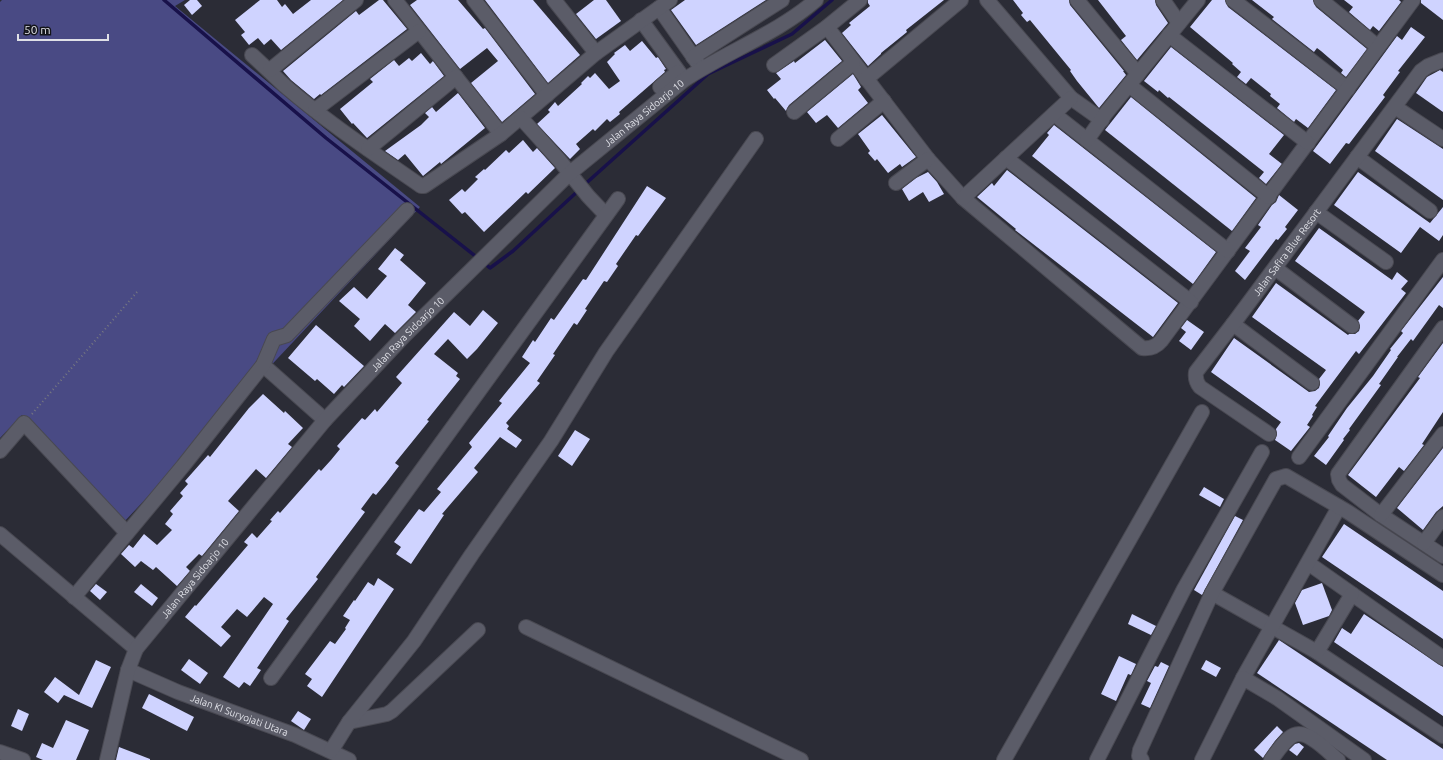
<svg xmlns="http://www.w3.org/2000/svg" width="1443" height="760" font-family="Ubuntu,sans-serif">
  <rect width="100%" height="100%" fill="#2b2c36"/>
  <path fill="#494a84" d="M2 0H185L175 6 420 207 123 523 22 415 0 438V2Z"/>
  <g fill="none" stroke-linecap="round" stroke-linejoin="round">
    <g stroke="#18114a" stroke-width="3.5">
      <path d="M164 0 326 138 479 259"/>
      <path d="M583 186 708 74 792 34 832 0"/>
      <path d="M484 263 490 268 513 251 579 190"/>
    </g>
  </g>
  <g fill="#cfd3ff">
    <path d="M190 0H197L202 6 192 15 184 5Z"/>
    <path d="M260 0H277L282 7 285 4 293 14 311 0H343L281 50 271 39 264 45 258 38 249 45 241 35 245 32 235 20Z"/>
    <path d="M379 0H383L407 29 321 95 320 94 314 99 291 80 283 71 356 11 359 15Z"/>
    <path d="M417 0H458L483 29 485 28 535 94 502 122 471 83 498 61 487 48 460 69 410 5Z"/>
    <path d="M485 0H533L580 55 548 83Z"/>
    <path d="M594 0H606L621 21 596 39 576 14Z"/>
    <path d="M685 0H766L696 45 671 10Z"/>
    <path d="M868 0H944L906 30 907 32 881 53V54L868 66 842 33 851 25 849 23 870 6 868 3Z"/>
    <path d="M1013 0H1069L1070 5 1124 71H1123L1126 75 1099 108 1077 81 1070 71 1071 70 1030 20 1027 22 1021 15 1023 13Z"/>
    <path d="M1098 0H1155L1156 5 1168 23 1137 60 1121 40 1126 36Z"/>
    <path d="M1212 0H1225L1228 7 1336 90 1308 128 1296 119 1294 122 1277 108 1280 104 1270 96 1271 94 1251 78 1246 84 1237 77 1241 72 1232 64 1233 63 1190 27Z"/>
    <path d="M1252 0H1313L1316 7 1367 49 1346 77 1341 73 1343 70 1321 51 1317 48 1314 52 1272 19 1274 17Z"/>
    <path d="M1344 0H1399L1401 2 1379 31 1373 26 1370 30 1349 12 1353 7Z"/>
    <path d="M1421 0H1443V20L1421 3Z"/>
    <path d="M1411 27 1425 37 1398 71 1400 72 1383 95 1385 97 1349 144 1346 143 1330 164 1313 151 1397 36 1402 40Z"/>
    <path d="M825 40 842 61 789 105 786 111 775 98 774 99 767 90 781 79 776 73 794 61 795 63Z"/>
    <path d="M642 41 656 58 658 57 666 69 664 70 665 72 619 112 620 114 610 122 607 119 595 131 593 129 576 144 580 149 570 159 537 124 550 112 548 110 555 102 558 106 582 84 581 83 588 76 590 78 595 73 609 89 620 81 607 62 615 54 614 53 625 45 630 51Z"/>
    <path d="M1171 47 1284 135 1269 154 1282 164 1266 184 1259 178 1264 172 1169 97 1168 98 1159 90 1158 92 1144 81Z"/>
    <path d="M421 53 430 64 433 61 444 76 367 138 353 123 352 124 340 109 373 82 370 79 394 60 399 66 409 58 412 61Z"/>
    <path d="M1440 70 1443 72V112L1416 93 1427 77Z"/>
    <path d="M853 74 861 87 858 90 868 103 838 128 827 115 816 123 807 112Z"/>
    <path d="M458 93 485 128 441 164 440 162 423 176 405 154 398 160 385 151 421 125 429 117 425 113 432 107 436 112Z"/>
    <path d="M1131 97 1256 198 1232 231 1105 130Z"/>
    <path d="M882 115 916 157 902 167 900 164 888 173 877 159 875 161 868 153 870 151 858 134Z"/>
    <path d="M1397 119 1443 149V200L1375 151Z"/>
    <path d="M1054 125 1216 252 1193 284 1032 156 1049 135 1047 133Z"/>
    <path d="M523 140 533 152 537 148 555 168 528 194 526 192 484 232 465 212 462 214 449 200 462 189 465 192 478 179 475 177 484 169 485 170 506 150 509 153Z"/>
    <path d="M1007 170 1178 303 1153 337 1015 230 1016 229 977 197 992 183 994 186Z"/>
    <path d="M928 172 937 182 944 194 929 202 923 192 909 201 902 189 916 178Z"/>
    <path d="M1358 172 1430 223 1443 207V235L1439 241 1420 227 1401 253 1334 205Z"/>
    <path d="M647 186 666 198 638 236 636 235 616 264 618 266 607 282 604 281 585 309 587 310 577 325 574 323 553 354 555 355 537 381 540 383 506 423 509 426 507 429 522 440 516 448 500 437 474 468 478 472 442 514 444 515 411 564 396 554 401 547 394 542 419 509 424 512 441 492 437 489 472 447 469 443 502 403 499 401 530 363 522 357 533 340 535 342 551 318 554 320 583 279 586 280Z"/>
    <path d="M1279 195 1298 210 1285 227 1287 229 1278 240 1276 239 1245 280 1235 271 1250 251 1245 248 1261 227 1258 225 1272 205 1276 202Z"/>
    <path d="M1319 228 1392 280 1397 272 1408 281 1401 289 1406 293 1359 354 1356 351 1315 406 1317 407 1312 415 1313 416 1307 425 1310 427 1291 451 1275 440 1277 434 1276 429 1281 422 1211 372 1234 338 1309 392 1315 391 1319 388 1320 384 1319 379 1326 370 1252 317 1276 283 1348 335 1349 334H1355L1359 331 1360 327 1358 321 1365 312 1295 261Z"/>
    <path d="M395 248 404 255 400 260 426 283 408 305 416 312 395 333 385 324 370 341 354 326 360 319 339 301 354 287 367 299 387 276 378 269Z"/>
    <path d="M1443 277V308L1439 305 1413 341 1411 339 1397 357H1398L1379 384 1381 385 1349 429 1350 430 1343 439 1344 440 1326 465 1314 456 1329 437 1328 436 1347 408 1373 376 1391 350 1390 349 1403 333 1401 331Z"/>
    <path d="M483 310 498 323 477 349 467 359 448 339 434 354 458 373 456 376 460 379 427 420 429 421 395 463 399 466 386 483 376 495 373 493 361 509 365 512 316 577 318 579 286 619 289 621 257 668 261 670 250 686 244 682 239 688 223 677 273 604 264 597 247 617 237 609 221 627 231 636 221 647 185 617 195 605 196 606 248 545 244 542 252 533 257 538 272 521 270 520 278 511 280 513 319 469 321 471 331 460 340 449 337 446 362 418 365 420 375 409 377 412 402 383 396 377 454 312 470 326Z"/>
    <path d="M1187 320 1204 332 1191 350 1179 341 1186 332 1181 328Z"/>
    <path d="M316 325 364 366 344 387 342 385 334 394 317 379 315 381 288 358Z"/>
    <path d="M1443 343V412L1422 444 1424 445 1404 471 1399 467 1376 497 1348 475 1420 378 1418 377Z"/>
    <path d="M263 394 284 413 285 411 303 428 288 444 292 447 266 478 256 469 228 501 239 511 202 556 199 554 186 567 190 571 177 586 156 567 153 570 141 561 135 567 121 554 129 545 133 548 144 534 157 545 172 530 165 524 173 514 170 511 183 496 180 493 188 484 185 481 208 455 210 457 249 408Z"/>
    <path d="M575 430 590 439 572 466 558 456Z"/>
    <path d="M1443 448V506L1436 512 1423 530 1397 508Z"/>
    <path d="M1204 487 1224 499 1220 507 1199 495Z"/>
    <path d="M1235 516 1243 520 1202 595 1194 590Z"/>
    <path d="M1344 524 1443 591V639L1322 557Z"/>
    <path d="M378 578 394 589 322 697 307 686 312 679 305 674 330 641 335 644 346 629 345 628 350 620 343 616 354 600 355 601 368 582 374 586Z"/>
    <path d="M1322 583 1332 610 1329 616 1303 625 1295 603 1302 590Z"/>
    <path d="M96 584 107 592 100 600 90 591Z"/>
    <path d="M141 584 158 598 152 606 134 592Z"/>
    <path d="M1132 614 1156 626 1151 635 1128 624Z"/>
    <path d="M1364 614 1443 667V716L1334 642 1342 628 1351 634Z"/>
    <path d="M1279 640 1443 749V760H1387L1257 673Z"/>
    <path d="M1119 656 1136 664 1131 675 1128 674 1116 701 1101 694Z"/>
    <path d="M189 659 208 673 200 684 181 670Z"/>
    <path d="M96 660 111 667 92 708 64 695 58 703 44 692 55 677 79 695Z"/>
    <path d="M1206 660 1221 668 1216 677 1201 669Z"/>
    <path d="M1161 662 1169 666 1150 708 1141 704 1151 683 1147 681 1155 666 1158 667Z"/>
    <path d="M149 694 194 717 187 731 142 708Z"/>
    <path d="M18 709 29 714 22 731 11 726Z"/>
    <path d="M298 711 311 719 304 730 291 721Z"/>
    <path d="M66 720 89 730 76 760H43L36 757 42 743 53 748Z"/>
    <path d="M1277 726 1283 732 1275 741 1263 758 1254 750Z"/>
    <path d="M1299 743 1304 747 1297 756 1289 750 1295 744Z"/>
    <path d="M119 747 150 759V760H116Z"/>
  </g>
  <g fill="none" stroke-linecap="round" stroke-linejoin="round">
    <g stroke="#494952" stroke-width="16">
      <g id="minor">
        <path d="M395 0 501 134"/>
        <path d="M474 0 547 95"/>
        <path d="M554 0 596 53"/>
        <path d="M987 0 1071 98 1102 120"/>
        <path d="M1077 0 1138 74"/>
        <path d="M1163 0 1179 23"/>
        <path d="M1233 0 1348 89"/>
        <path d="M1321 0 1378 47"/>
        <path d="M659 8 699 65"/>
        <path d="M641 20 684 79"/>
        <path d="M827 27 928 159 963 198 1142 348C1150 349 1156 347 1161 341L1413 0"/>
        <path d="M1169 35 1308 143"/>
        <path d="M252 55C263 65 274 76 285 86 328 123 375 154 421 186H424L501 134 596 53 670 0"/>
        <path d="M693 57 782 0"/>
        <path d="M774 65 827 27 860 0"/>
        <path d="M270 70 356 0"/>
        <path d="M866 79 961 0"/>
        <path d="M1129 85 1269 197"/>
        <path d="M660 87 678 72"/>
        <path d="M1395 107 1443 139"/>
        <path d="M315 110 419 31"/>
        <path d="M794 112 853 63"/>
        <path d="M1054 114 1228 251"/>
        <path d="M521 118 560 161 588 196 606 215"/>
        <path d="M838 139 884 101"/>
        <path d="M1087 140 1106 113 1198 0"/>
        <path d="M368 149 456 77"/>
        <path d="M1357 157 1430 211"/>
        <path d="M1006 158 1191 302"/>
        <path d="M896 183 928 159"/>
        <path d="M963 198 1071 98"/>
        <path d="M1316 212 1386 262"/>
        <path d="M1275 268 1352 326"/>
        <path d="M1233 324 1312 383"/>
        <path d="M1443 328 1338 474 1339 480 1342 485 1381 515 1443 556"/>
        <path d="M263 365 325 420"/>
        <path id="s1" d="M1269 434 1200 387C1196 382 1195 378 1196 372L1233 324 1421 71 1428 66 1443 60"/>
        <path d="M0 451 24 423 127 533"/>
        <path d="M1299 457 1443 260"/>
        <path d="M1381 515 1443 434"/>
        <path d="M0 534 136 649"/>
        <path d="M1424 543 1443 517"/>
        <path d="M1308 563 1443 658"/>
        <path d="M1212 593 1317 652 1443 736"/>
        <path d="M74 597 183 466 263 365 274 339 287 335 407 210"/>
        <path d="M526 627 801 760"/>
        <path d="M1317 652 1352 594"/>
        <path id="s2" d="M128 670 178 692 295 735 349 760"/>
        <path d="M271 678 618 199"/>
        <path d="M1243 678 1339 507"/>
        <path d="M349 722 387 714 392 711 478 630"/>
        <path d="M331 751 349 722 414 641 472 554 551 441 606 352 756 139"/>
        <path d="M0 752 23 760"/>
        <path id="s3" d="M107 760 128 670 136 649 325 420 405 335 570 173 684 80C726 52 778 33 816 0"/>
        <path d="M1004 760 1202 412"/>
        <path d="M1097 760 1184 589 1262 452"/>
        <path d="M1142 760 1139 756 1140 750 1212 593 1276 479 1286 476 1348 512 1443 575"/>
        <path d="M1202 760 1243 678 1277 698 1364 760"/>
        <path d="M1271 760C1277 752 1285 739 1294 735 1308 729 1328 752 1338 760"/>
      </g>
    </g>
    <path stroke="#777881" stroke-width="2" stroke-dasharray="1 3" stroke-linecap="butt" d="M32 414 137 292"/>
    <use href="#minor" stroke="#5b5c68" stroke-width="14"/>
  </g>
  <g text-anchor="middle" dominant-baseline="central" stroke-width="4" stroke-linejoin="round" paint-order="stroke">
    <g font-size="10" fill="#dfe0e7" stroke="#14151a">
      <text stroke="none"><textPath href="#s3" startOffset="855">Jalan Raya Sidoarjo 10</textPath></text>
      <text stroke="none"><textPath href="#s1" startOffset="250">Jalan Safira Blue Resort</textPath></text>
      <text stroke="none"><textPath href="#s3" startOffset="531">Jalan Raya Sidoarjo 10</textPath></text>
      <text stroke="none"><textPath href="#s3" startOffset="207">Jalan Raya Sidoarjo 10</textPath></text>
      <text stroke="none"><textPath href="#s2" startOffset="120">Jalan KI Suryojati Utara</textPath></text>
    </g>
  </g>
  <path d="M18 34v6h90v-6" fill="none" stroke="#dfe0e7" stroke-width="2"/>
  <text x="24" y="34" font-size="12" fill="#dfe0e7" stroke="#14151a" stroke-width="3" paint-order="stroke">50 m</text>
</svg>
